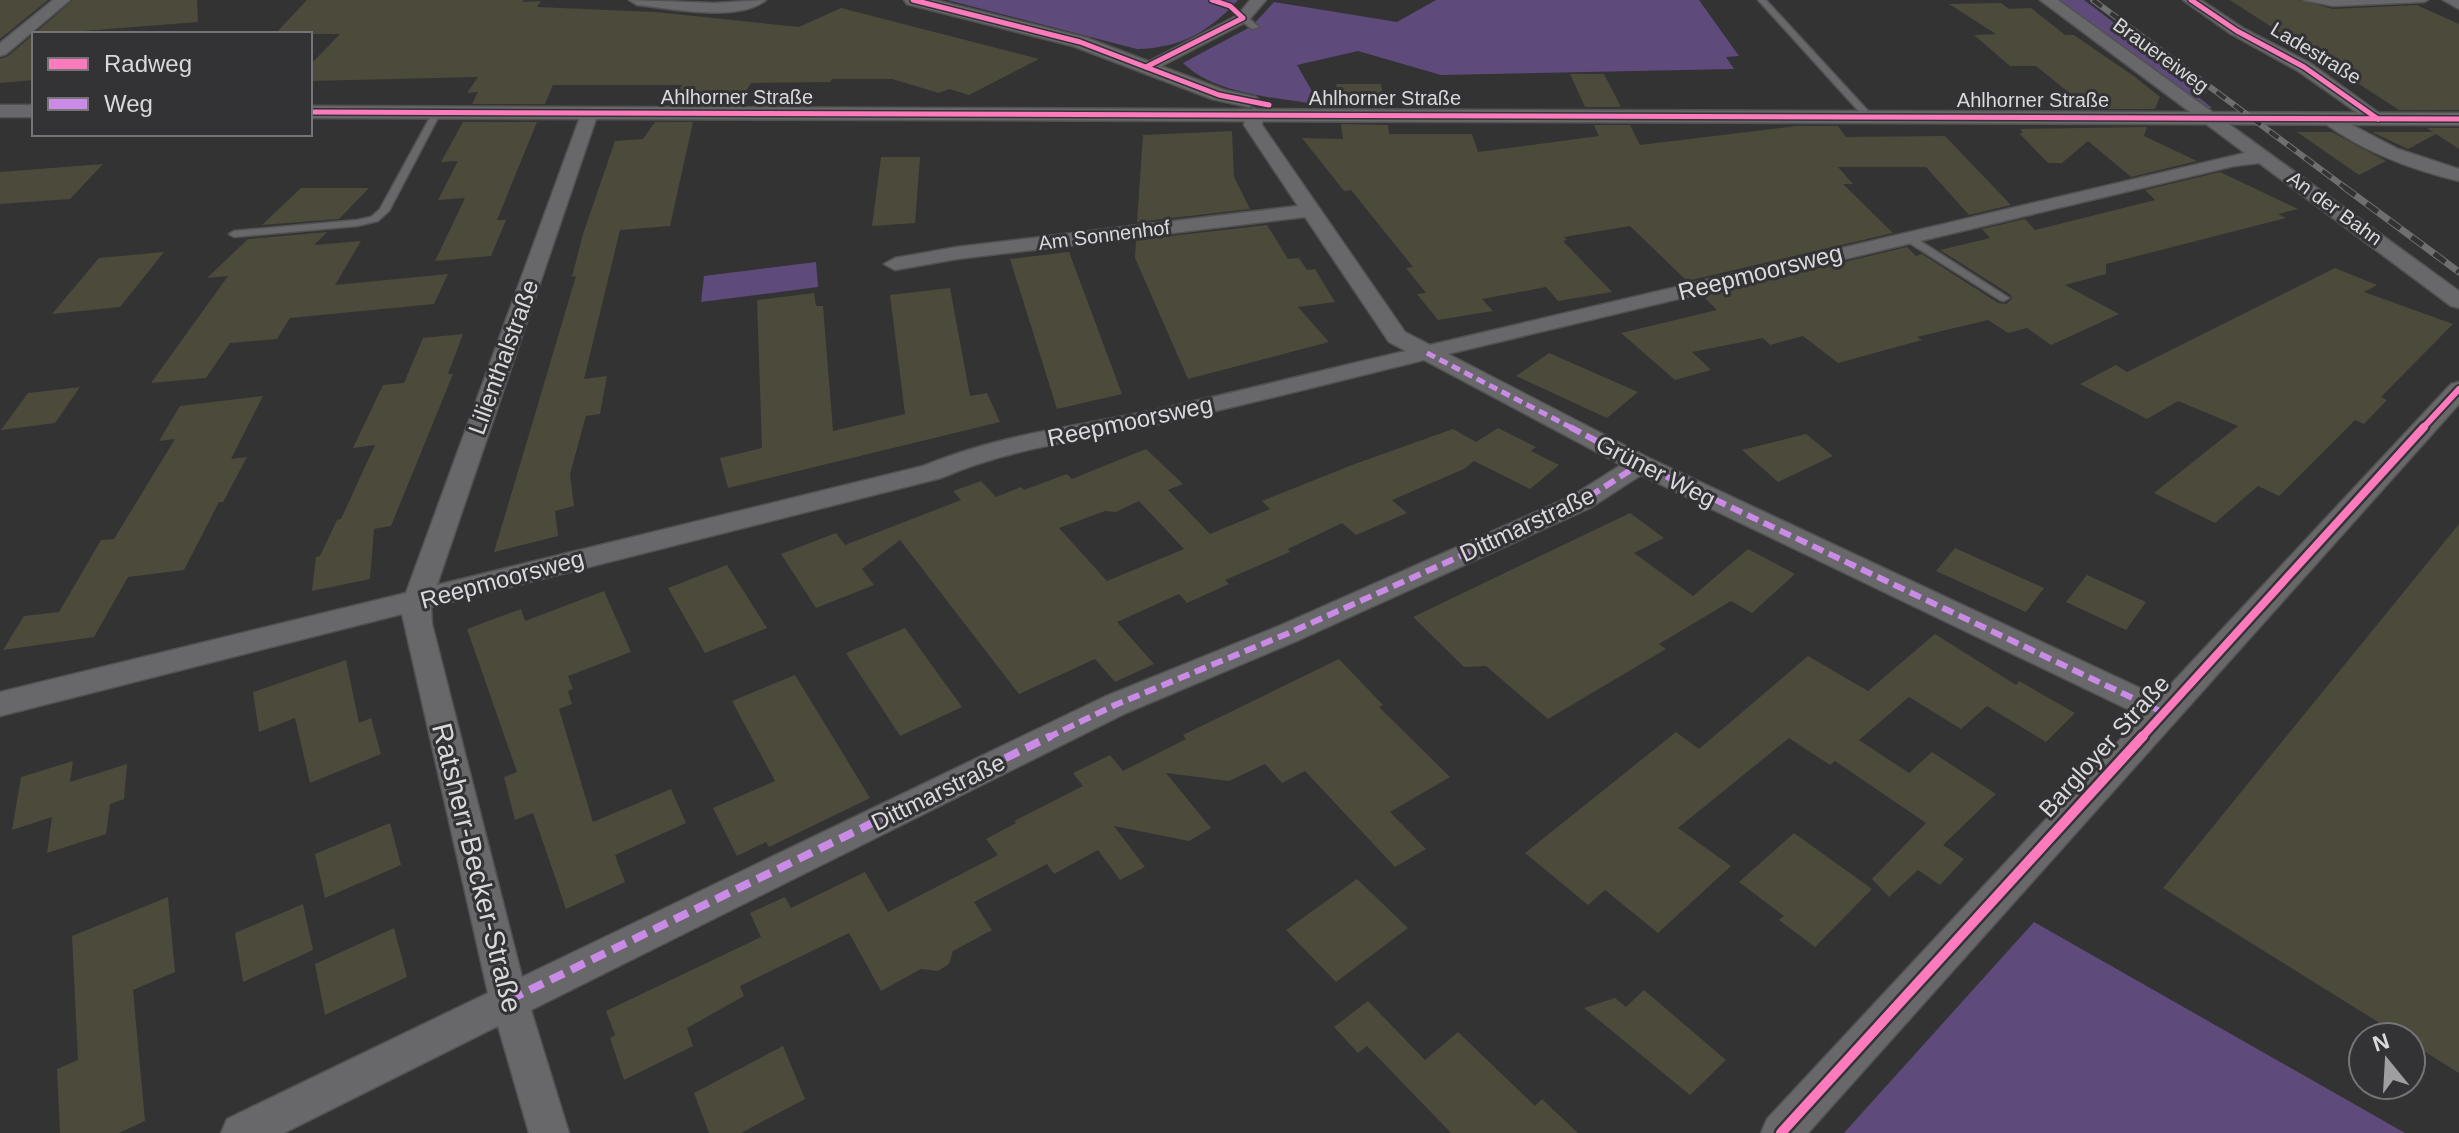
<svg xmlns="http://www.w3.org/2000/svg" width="2459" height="1133" font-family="Arial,sans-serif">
  <rect width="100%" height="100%" fill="#333334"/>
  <g fill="#5e4b7b">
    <path d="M947 0H1238C1209 32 1180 48 1137 49Z"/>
    <path d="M1436 0H1699L1739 56 1726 57 1734 69 1441 75 1358 51 1297 65 1320 105C1275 97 1216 95 1183 63L1252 26 1274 2 1397 22Z"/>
    <path d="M2058 0H2084L2207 93 2195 94 2212 108H2206Z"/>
    <path d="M816 262 818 287 701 302 704 276Z"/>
    <path d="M2034 922 2405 1133H1844Z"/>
  </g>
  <g fill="#4b4a3b" fill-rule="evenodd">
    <path d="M0 0H48L0 39Z"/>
    <path d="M73 0H197L198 22 83 31 79 34H34Z"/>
    <path d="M307 0H524L522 2 541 1 537 7 655 12 799 27 841 8 1039 59 969 95 949 89 939 93 892 79H832L830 82 751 83 745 93H701L698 104H668L682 85H553L545 104H472L478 92 467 93 478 77 310 81V65L340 34H275Z"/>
    <path d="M2230 0H2300L2333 9 2417 5 2459 24V110H2399Z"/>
    <path d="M2001 3 2009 9 2031 8 2065 35H2074L2135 77 2160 97 2155 109H2089L2036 66H2010L1974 35 1996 34 1949 4Z"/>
    <path d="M34 34V80L0 83V59L8 56Z"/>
    <path d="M1570 74H1604L1621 107H1585Z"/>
    <path d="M1336 84H1381L1385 106H1339Z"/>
    <path d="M463 122H537L497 220H506L491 256 435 261 465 198 438 200 458 161 441 162Z"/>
    <path d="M655 122H693L670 226 620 230 584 379 607 376 600 414 586 416 570 474 574 506 555 511 558 536 494 552 576 276 572 277 583 234 615 141 643 139Z"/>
    <path d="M1341 124 1388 125 1389 134H1472L1478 152 1599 136 1594 125H1630L1640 145 1796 126H1838L1846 137 1945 136 2011 205 1969 215 1926 167H1838L1853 184H1843L1893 233 1687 281 1630 226 1564 237 1567 240 1563 241 1612 292 1558 301 1546 287 1482 299 1493 311 1438 320 1417 294 1426 293 1406 268 1413 267 1351 190 1344 191 1302 138 1343 139Z"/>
    <path d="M2147 127 2144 136 2197 161 2131 177 2088 141 2062 163H2048L2019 133H2023L2020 129Z"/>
    <path d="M2427 128H2459V149L2436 134 2408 149 2372 132H2433Z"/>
    <path d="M1232 131 1234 177 1250 209 1137 222 1143 135Z"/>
    <path d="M2297 132H2332L2386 161 2359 175Z"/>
    <path d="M881 157H920L915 223 872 226Z"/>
    <path d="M103 164 70 199 0 204V172Z"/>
    <path d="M2220 172 2298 209 2278 214 2286 218 2106 264V274L2065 285 2119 314 2051 345 2027 328 2008 333 1988 320 1917 337 1922 340 1838 363 1803 336 1770 345 1763 338 1692 352 1711 370 1675 380 1621 333 1717 310 1703 296 1907 247 1916 256 1922 254 1998 303 2006 304 2012 299 2011 295 1940 250 1990 238 1982 229 2025 219 2035 230 2155 200 2145 190Z"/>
    <path d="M301 188H369L339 219 262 225Z"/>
    <path d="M1267 225 1288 259 1299 258 1307 270 1315 269 1335 302 1298 307 1329 342 1188 379 1135 258 1136 240Z"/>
    <path d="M327 232 314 245 361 241 335 285 448 274 434 304 290 318 277 339 230 343 206 378 151 383 228 276 207 278 248 239Z"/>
    <path d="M164 252 120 307 52 314 99 258Z"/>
    <path d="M1069 252 1122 394 1057 409 1010 259Z"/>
    <path d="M2335 268 2377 285 2364 292 2453 324 2381 397 2387 400 2364 424 2355 420 2279 496 2258 486 2215 523 2154 493 2238 426 2178 401 2147 419 2080 384 2116 365 2127 372Z"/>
    <path d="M950 288 970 396 987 393 1000 422 728 488 720 458 762 448 757 300 814 293 816 306H823L833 431 905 414 890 295Z"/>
    <path d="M463 334 448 374H453L391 526 374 529 370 579 312 591 316 557 320 556 337 520 341 519 375 445 353 448 383 385 404 383 423 338Z"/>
    <path d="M1549 353 1638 392 1607 418 1516 376Z"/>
    <path d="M80 387 55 423 1 430 28 393Z"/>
    <path d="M263 396 231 459 247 457 223 502H219L184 570 128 577 94 637 3 650 24 616 59 612 101 540 114 539 175 439 159 441 180 406Z"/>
    <path d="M1498 428 1536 447 1531 451 1559 465 1530 489 1474 461 1464 469 1392 500 1407 513 1356 535 1342 523 1288 549 1290 552 1225 580 1229 584 1187 603 1179 594 1117 622 1154 664 1115 682 1095 659 1019 694 900 540 862 569 874 585 816 608 781 554 836 533 845 545 961 500 953 491 981 481 996 497 1021 487 1024 490 1067 474 1072 479 1146 449 1183 484 1168 490 1210 534 1270 509 1262 501 1352 465 1453 429 1476 442ZM1139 501 1184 549 1107 581 1059 528 1105 511 1116 512Z"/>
    <path d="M1806 434 1833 456 1778 482 1742 450Z"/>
    <path d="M1630 513 1664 538 1634 553 1693 596 1748 549 1795 574 1752 613 1731 601 1659 644 1666 649 1548 719 1486 666 1464 667 1413 617Z"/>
    <path d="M2459 524V1073L2411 1043V1037H2402L2163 888Z"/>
    <path d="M1955 548 2044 588 2026 612 1936 571Z"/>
    <path d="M727 565 767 628 705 653 668 588Z"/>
    <path d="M2087 575 2146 602 2126 630 2066 602Z"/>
    <path d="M604 591 631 652 568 676 573 689 568 691 572 704 559 709 593 822 671 789 686 823 615 855 625 882 566 909 533 813 515 820 504 777 517 772 467 629 521 609 525 621Z"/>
    <path d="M905 628 962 707 900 736 846 653Z"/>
    <path d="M1935 634 2016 685 2019 681 2075 713 2046 742 1987 706 1961 729 1909 697 1859 740 1909 773 1932 752 1996 794 1943 845 1964 859 1940 885 1918 870 1889 897 1872 879 1926 823 1835 761 1830 765 1789 738 1678 828 1731 866 1658 933 1605 890 1588 905 1525 853 1676 732 1699 749 1808 656 1868 691Z"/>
    <path d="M1339 659 1383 705 1379 707 1450 777 1390 812 1426 849 1395 867 1305 771 1282 783 1265 764 1229 781 1166 773 1211 828 1189 841 1114 826 1145 867 1120 880 1098 850 1054 874 1047 864 974 902 992 930 953 951 949 964 938 971 921 969 881 991 849 933 740 986 744 996 687 1028 693 1046 624 1080 610 1038 615 1035 606 1011 761 937 750 913 785 897 791 908 865 872 888 912 998 855 986 839 1016 823 1014 821 1083 786 1073 773 1110 755 1123 771 1186 739 1183 735Z"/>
    <path d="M346 660 359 723 371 718 381 754 310 783 295 718 259 732 253 692Z"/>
    <path d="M795 675 870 798 769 847 766 842 737 856 713 808 775 781 732 701Z"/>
    <path d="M73 761 70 782 127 764 124 799 110 804 106 834 47 853 52 817 12 830 21 777Z"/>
    <path d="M390 823 401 865 325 898 315 854Z"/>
    <path d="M1794 833 1872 889 1815 947 1779 920 1784 916 1739 882Z"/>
    <path d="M1357 879 1408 928 1336 982 1286 930Z"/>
    <path d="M168 897 175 972 133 990 145 1121 119 1133H60L57 1069 78 1060 72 936Z"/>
    <path d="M303 904 313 950 243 982 235 933Z"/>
    <path d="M394 928 407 977 325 1015 315 964Z"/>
    <path d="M1644 990 1726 1060 1690 1095 1584 1008 1615 998 1626 1007Z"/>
    <path d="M1368 1001 1425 1060 1458 1032 1535 1106 1542 1099 1578 1133H1451L1367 1046 1358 1053 1334 1027Z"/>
    <path d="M783 1046 805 1099 741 1133H709L694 1093Z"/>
  </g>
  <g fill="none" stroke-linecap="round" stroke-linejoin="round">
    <g stroke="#515152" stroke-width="3">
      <g id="service">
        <path d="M1758 0H1766L1870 113V117H1864Z"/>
        <path d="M2303 0H2428L2424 2 2333 6Z"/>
        <path d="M1240 16H1246L1259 27 1252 29 1240 20Z"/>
        <path d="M437 109 441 112 389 211 378 221 357 226 234 237 229 234 234 231 357 220 371 217 380 209 433 112Z"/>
        <path d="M1907 234 1911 235 2009 298 2004 301 2000 300 1903 239 1902 237Z"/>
      </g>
    </g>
    <g stroke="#515152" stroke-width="3">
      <g id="minor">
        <path d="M53 0H70L6 54 0 56V43Z"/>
        <path d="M629 0 714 3 766 0C738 23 671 8 637 5Z"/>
        <path d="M1250 0H1266L1248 21 1152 71H1140L1138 67 1238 15Z"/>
        <path d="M2040 0H2058L2459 291V308L2451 306 2259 163 2234 166 1448 354 1649 458 2159 697 2451 384 2459 382V404L1808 1133H1761L1767 1119 2142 716 1641 475 1590 508 1299 640 1126 713 531 1010 569 1133H529L498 1026 284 1133H221L227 1119 488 993 402 614 0 716V692L406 593 583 109 589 108 598 113 437 585 923 466C1000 434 1075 427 1155 410 1239 392 1322 370 1406 351L1389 342 1305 217 957 259 895 270 884 264 895 258 957 247 1298 206 1244 125 1245 113 1254 108 1263 113 1262 125 1405 332 1430 345 2245 153ZM1424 360 1621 465 1572 496 1279 626 1104 697 522 977 432 624 431 607 941 478C1013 447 1080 441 1155 425 1245 405 1334 382 1424 360Z"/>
        <path d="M2183 0H2201L2243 28 2310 63 2387 119 2378 124 2372 123 2298 71 2231 34Z"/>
        <path d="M2329 113 2398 149 2459 169V181C2410 169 2364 152 2323 122L2320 118 2323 114Z"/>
      </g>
    </g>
    <g stroke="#515152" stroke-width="3">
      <g id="tertiary">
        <path d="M904 0H935L1087 38 1224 90 1256 97 1260 101 1249 107 1212 99 1073 46 907 4Z"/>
        <path d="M2443 0H2459V9Z"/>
        <rect x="0" y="105" width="34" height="12"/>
        <path d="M310 106 2459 113V125L310 118Z"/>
      </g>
    </g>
    <use href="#service" fill="#686769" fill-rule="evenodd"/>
    <use href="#minor" fill="#686769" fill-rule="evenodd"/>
    <use href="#tertiary" fill="#686769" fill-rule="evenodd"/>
    <g stroke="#6f6f70" stroke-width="6">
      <path id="rail-far1" d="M2093 0 2347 189"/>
    </g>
    <g stroke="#6f6f70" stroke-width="7">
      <path id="rail" d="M2344 187 2459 272"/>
    </g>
    <use href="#rail-far1" stroke="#333235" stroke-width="4" stroke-dasharray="11" stroke-linecap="butt"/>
    <use href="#rail" stroke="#333235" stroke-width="5" stroke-dasharray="14" stroke-linecap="butt"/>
    <path stroke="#ca8be6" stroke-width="5" stroke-dasharray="9 5" stroke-linecap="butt" d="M1427 353 1574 429"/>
    <g stroke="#ca8be6" stroke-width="6" stroke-dasharray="12 6" stroke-linecap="butt">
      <path d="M1570 427 1640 464 2162 712"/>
      <path d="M1047 738 1115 705 1289 633 1581 502 1640 464"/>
    </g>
    <path stroke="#ca8be6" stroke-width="8" stroke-dasharray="15 8" stroke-linecap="butt" d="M509 1000 1051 736"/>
    <g stroke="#333235" stroke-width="8">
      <g id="cycleway-far3">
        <path d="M913 0 1080 42 1219 95 1269 105"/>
        <path d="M2191 0 2237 31 2304 67 2378 119"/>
        <path d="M1146 67 1243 18 1230 6 1212 0"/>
        <path d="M310 112 2459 119"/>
      </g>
    </g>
    <g stroke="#333235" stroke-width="10">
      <path id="cycleway-far2" d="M2422 429 2459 389"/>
    </g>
    <g stroke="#333235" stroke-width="13">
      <path id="cycleway-far1" d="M2141 738 2424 427"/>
    </g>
    <g stroke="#333235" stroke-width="15">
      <path id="cycleway" d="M1781 1133 2143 736"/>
    </g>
    <use href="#cycleway-far3" stroke="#fd7abc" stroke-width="5"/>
    <use href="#cycleway-far2" stroke="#fd7abc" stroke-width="6"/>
    <use href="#cycleway-far1" stroke="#fd7abc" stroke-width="8"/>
    <use href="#cycleway" stroke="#fd7abc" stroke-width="10"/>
  </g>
  <g text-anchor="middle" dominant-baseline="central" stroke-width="6" stroke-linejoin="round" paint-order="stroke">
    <g font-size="20" fill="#d9d8db" stroke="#333235">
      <text transform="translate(2316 53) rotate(31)">Ladestraße</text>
      <text transform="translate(2161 55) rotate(36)">Brauereiweg</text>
      <text x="737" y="97">Ahlhorner Straße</text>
      <text x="1385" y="98">Ahlhorner Straße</text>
      <text x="2033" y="100">Ahlhorner Straße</text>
      <text transform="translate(2335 208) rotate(36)">An der Bahn</text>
      <text transform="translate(1104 235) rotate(-7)">Am Sonnenhof</text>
    </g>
    <g font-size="24" fill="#d9d8db" stroke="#333235">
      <text transform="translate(1760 272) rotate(-14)">Reepmoorsweg</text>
      <text transform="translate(503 357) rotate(-70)">Lilienthalstraße</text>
      <text transform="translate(1130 421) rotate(-12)">Reepmoorsweg</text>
      <text transform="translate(1656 471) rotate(27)">Grüner Weg</text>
      <text transform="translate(1527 524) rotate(-25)">Dittmarstraße</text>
      <text transform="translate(502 579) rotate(-15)">Reepmoorsweg</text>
      <text transform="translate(2104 746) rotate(-48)">Bargloyer Straße</text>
      <text transform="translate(938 792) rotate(-26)">Dittmarstraße</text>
    </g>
    <g font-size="28" fill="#d9d8db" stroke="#333235">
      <text transform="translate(477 868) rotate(76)">Ratsherr-Becker-Straße</text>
    </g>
  </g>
  <rect x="32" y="32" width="280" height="104" fill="#333235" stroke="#757477" stroke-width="2"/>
  <rect x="48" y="58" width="40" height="12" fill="#fd7abc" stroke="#757477" stroke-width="2"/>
  <text x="104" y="72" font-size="24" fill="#d9d8db">Radweg</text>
  <rect x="48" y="98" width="40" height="12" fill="#ca8be6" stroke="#757477" stroke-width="2"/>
  <text x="104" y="112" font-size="24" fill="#d9d8db">Weg</text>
  <g transform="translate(2387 1061) rotate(342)"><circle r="38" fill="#333235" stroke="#757477" stroke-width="2"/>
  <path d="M0-6L14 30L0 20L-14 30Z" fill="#9f9ea1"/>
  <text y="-12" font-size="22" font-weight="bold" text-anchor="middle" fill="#d9d8db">N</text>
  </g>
</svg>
